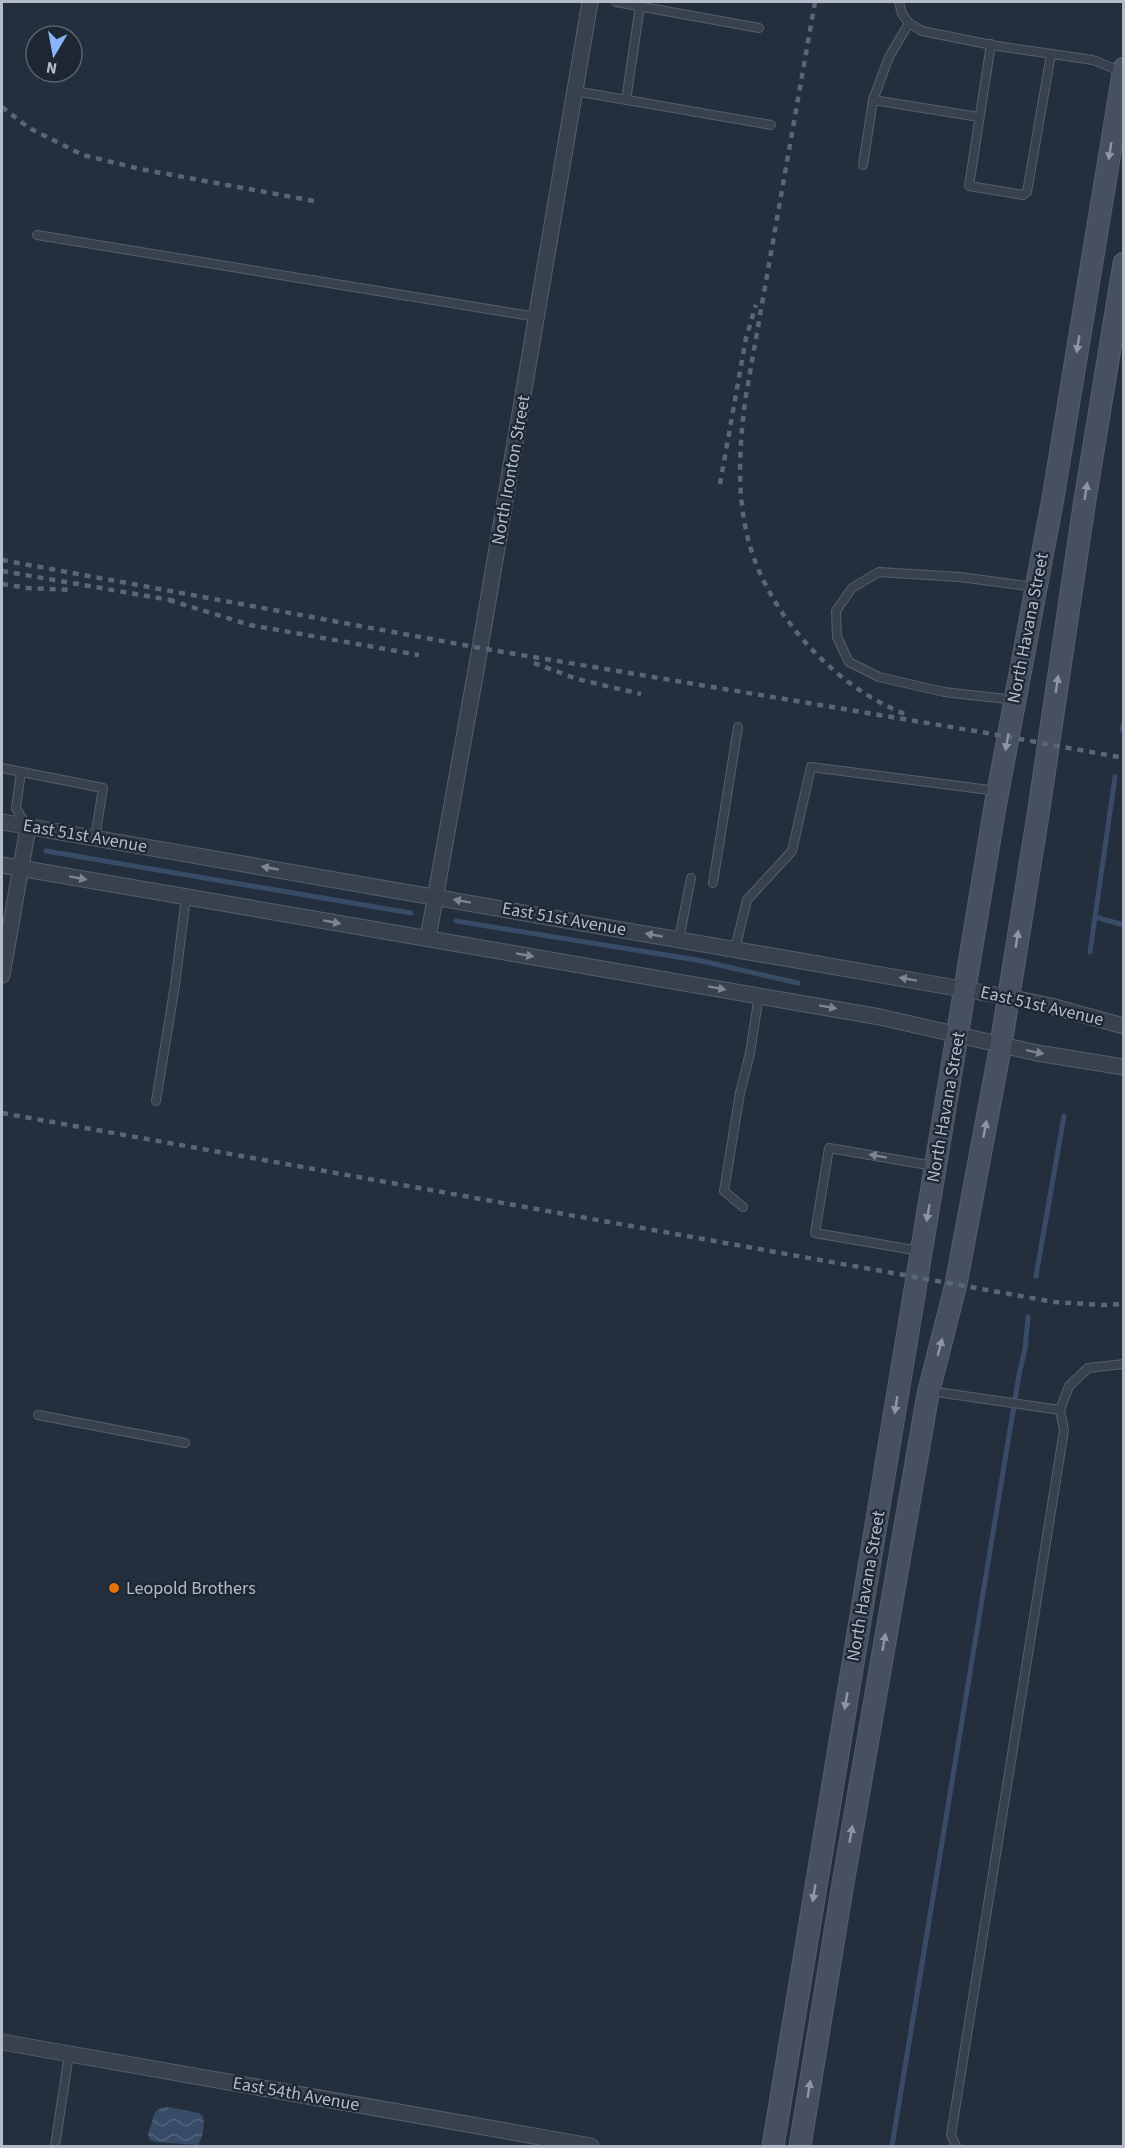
<svg xmlns="http://www.w3.org/2000/svg" width="1125" height="2148" font-family="'Source Sans 3',sans-serif">
  <defs>
    <pattern id="water-waves" width="16" height="10" patternUnits="userSpaceOnUse" patternTransform="scale(1.5)"><rect width="16" height="10" fill="#394c67"/><path d="M0 5q4-4 8 0t8 0" fill="none" stroke="#53647b"/></pattern>
  </defs>
  <rect width="100%" height="100%" fill="#242f3e"/>
  <path fill="url(#water-waves)" d="M168 2107 199 2113 203 2116C205 2125 203 2137 198 2145L156 2142 150 2140 148 2134 155 2112 161 2108Z"/>
  <g fill="none" stroke-linecap="round" stroke-linejoin="round">
    <g stroke="#394c67" stroke-width="5">
      <path d="M1122 730 1124 723"/>
      <path d="M46 851 411 913"/>
      <path d="M1095 917 1124 925"/>
      <path d="M456 921 697 960 798 983"/>
      <path d="M1090 952 1115 777"/>
      <path d="M1036 1276 1064 1116"/>
      <path d="M892 2146 1019 1375 1025 1349 1028 1317"/>
    </g>
    <g stroke="#565f6c" stroke-width="10">
      <g id="lane">
        <path d="M616 2 759 28"/>
        <path d="M899 2 902 14 909 23 922 31 997 46 1093 60 1122 72"/>
        <path d="M991 44 969 186 1023 195 1027 192 1051 54"/>
        <path d="M575 91 771 125"/>
        <path d="M626 100 640 6"/>
        <path d="M873 100 979 117"/>
        <path d="M863 165 873 100 889 57 909 23"/>
        <path d="M37 235 537 317"/>
        <path d="M1015 700 944 692 879 677 849 662 837 637 836 611 852 588 879 572 960 577 1035 587"/>
        <path d="M2 768 103 788 95 838"/>
        <path d="M21 772 16 808 27 826"/>
        <path d="M713 883 738 727"/>
        <path d="M679 939 691 878"/>
        <path d="M735 949 747 900 792 851 811 767 997 791"/>
        <path d="M156 1101 175 985 186 897"/>
        <path d="M743 1207 724 1191 740 1093 750 1053 759 995"/>
        <path d="M920 1251 815 1233 829 1148 934 1166"/>
        <path d="M930 1391 1060 1410 1069 1386 1088 1368 1124 1364"/>
        <path d="M38 1415 185 1443"/>
        <path d="M55 2146 69 2054"/>
        <path d="M956 2146 951 2135 1064 1430 1060 1410"/>
      </g>
    </g>
    <g stroke="#565f6c" stroke-width="17">
      <g id="street">
        <path d="M2 822 1008 997 1051 1006 1124 1026"/>
        <path d="M2 865 880 1017 1037 1053 1124 1067"/>
        <path d="M428 938 480 648 590 2"/>
        <path d="M2 975 28 827"/>
        <path d="M2 2042 591 2146"/>
      </g>
    </g>
    <g stroke="#565f6c" stroke-width="23">
      <g id="secondary">
        <path d="M773 2146 995 807 1053 498 1124 68"/>
        <path d="M800 2146 841 1895 928 1394 956 1284 1001 1044 1038 815 1084 506 1124 263"/>
      </g>
    </g>
    <use href="#lane" stroke="#38414e" stroke-width="8"/>
    <use href="#street" stroke="#38414e" stroke-width="15"/>
    <use href="#secondary" stroke="#465061" stroke-width="21"/>
    <g stroke="#5a6575" stroke-width="4.5" stroke-dasharray="6 6" stroke-linecap="butt">
      <path d="M815 2 745 401C740 443 737 484 745 525 759 605 830 685 905 714"/>
      <path d="M2 107 29 128 83 155 140 169 314 201"/>
      <path d="M720 484 746 338 756 305"/>
      <path d="M2 560 480 648 987 733 1124 758"/>
      <path d="M2 571 176 601"/>
      <path d="M2 584 28 588 73 590"/>
      <path d="M169 600 250 625 419 655"/>
      <path d="M534 663 577 679 641 694"/>
      <path d="M2 1113 1054 1302 1103 1305 1124 1304"/>
    </g>
  </g>
  <defs><path id="oneway-solid" d="M-6-.8H1V-3.2L6.5 0L1 3.2V.8H-6Z" transform="scale(1.5)"/></defs>
  <g fill="#8e96a5">
    <use href="#oneway-solid" transform="translate(1110 151) rotate(99)"/>
    <use href="#oneway-solid" transform="translate(1078 344) rotate(99)"/>
    <use href="#oneway-solid" transform="translate(1086 491) rotate(-81)"/>
    <use href="#oneway-solid" transform="translate(1057 684) rotate(-82)"/>
    <use href="#oneway-solid" transform="translate(1007 742) rotate(100)"/>
    <use href="#oneway-solid" transform="translate(1017 939) rotate(-81)"/>
    <use href="#oneway-solid" transform="translate(985 1129) rotate(-79)"/>
    <use href="#oneway-solid" transform="translate(928 1213) rotate(100)"/>
    <use href="#oneway-solid" transform="translate(940 1347) rotate(-75)"/>
    <use href="#oneway-solid" transform="translate(896 1405) rotate(99)"/>
    <use href="#oneway-solid" transform="translate(884 1642) rotate(-80)"/>
    <use href="#oneway-solid" transform="translate(846 1701) rotate(100)"/>
    <use href="#oneway-solid" transform="translate(851 1834) rotate(-80)"/>
    <use href="#oneway-solid" transform="translate(814 1893) rotate(99)"/>
    <use href="#oneway-solid" transform="translate(809 2089) rotate(-81)"/>
  </g>
  <g fill="#7c8592">
    <use href="#oneway-solid" transform="translate(270 868) rotate(-170)"/>
    <use href="#oneway-solid" transform="translate(78 878) rotate(10)"/>
    <use href="#oneway-solid" transform="translate(462 901) rotate(-170)"/>
    <use href="#oneway-solid" transform="translate(332 922) rotate(10)"/>
    <use href="#oneway-solid" transform="translate(654 935) rotate(-170)"/>
    <use href="#oneway-solid" transform="translate(525 955) rotate(10)"/>
    <use href="#oneway-solid" transform="translate(908 979) rotate(-170)"/>
    <use href="#oneway-solid" transform="translate(717 988) rotate(10)"/>
    <use href="#oneway-solid" transform="translate(828 1007) rotate(10)"/>
    <use href="#oneway-solid" transform="translate(1035 1052) rotate(12)"/>
    <use href="#oneway-solid" transform="translate(878 1156) rotate(-170)"/>
  </g>
  <circle fill="#e8710a" stroke="#1d2633" stroke-width="2" cx="114" cy="1588" r="6"/>
  <g text-anchor="middle" dominant-baseline="central" stroke-width="4.5" stroke-linejoin="round" paint-order="stroke">
    <g font-size="18" fill="#b4bcc9" stroke="#1d2633">
      <text transform="translate(511 470) rotate(-80)">North Ironton Street</text>
      <text transform="translate(1028 628) rotate(-79)">North Havana Street</text>
      <text transform="translate(85 836) rotate(10)">East 51st Avenue</text>
      <text transform="translate(564 919) rotate(10)">East 51st Avenue</text>
      <text transform="translate(1042 1006) rotate(13)">East 51st Avenue</text>
      <text transform="translate(946 1107) rotate(-80)">North Havana Street</text>
      <text transform="translate(866 1586) rotate(-80)">North Havana Street</text>
      <text transform="translate(296 2094) rotate(10)">East 54th Avenue</text>
    </g>
    <g font-size="18" fill="#b4bcc9" stroke="#1d2633" text-anchor="start">
      <text x="126" y="1588">Leopold Brothers</text>
    </g>
  </g>
  <rect width="1125" height="2148" fill="none" stroke="#b4bcc9" stroke-width="6"/>
  <g transform="translate(54 54) rotate(190)"><circle r="28" fill="#1d2633" stroke="#59626f" stroke-width="1.5"/>
  <path d="M0-4.5L10 22L0 15L-10 22Z" fill="#8ab4f8"/>
  <text y="-9" font-size="16" font-weight="bold" text-anchor="middle" fill="#b4bcc9">N</text>
  </g>
</svg>
